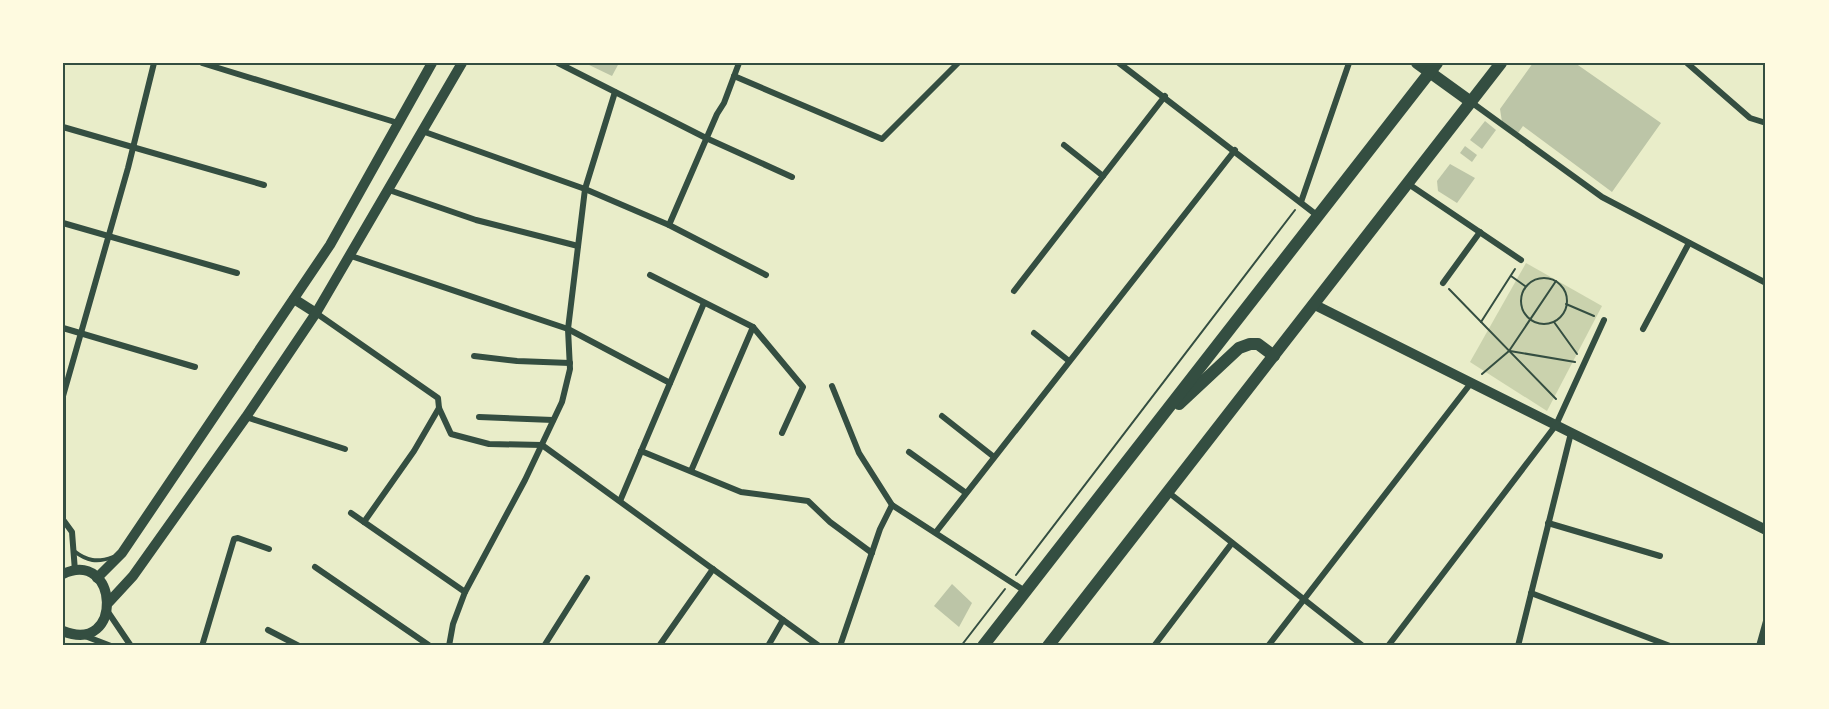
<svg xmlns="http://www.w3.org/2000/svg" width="1829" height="709" font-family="Ubuntu,sans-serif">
  <rect width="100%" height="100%" fill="#e9edc9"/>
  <path fill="#cad2ad" d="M1526 263 1602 306 1547 411 1470 362Z"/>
  <g fill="#bcc5a7">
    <path d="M585 63H619L612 76Z"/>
    <path d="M1533 63H1575L1661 123 1612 192 1523 126 1518 133 1502 122 1500 109Z"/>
    <path d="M1485 121 1496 130 1482 149 1470 140Z"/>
    <path d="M1465 146 1477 155 1472 162 1460 153Z"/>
    <path d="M1450 164 1475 178 1457 203 1438 191 1437 181Z"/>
    <path d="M952 584 972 603 959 627 934 606Z"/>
  </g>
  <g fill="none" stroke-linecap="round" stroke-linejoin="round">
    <g stroke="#344e41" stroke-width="2">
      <path d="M1511 276 1525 286"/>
      <circle cx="1544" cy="301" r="23"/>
      <path d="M1449 289 1556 399"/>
      <path d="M1566 304 1594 316"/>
      <path d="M1481 322 1515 269"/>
      <path d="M1554 322 1577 354"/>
      <path d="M1510 351 1575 362"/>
      <path d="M1482 374 1509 351 1556 281"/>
      <path d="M1016 575 1295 210"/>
      <path d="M961 646 1005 589"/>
    </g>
    <path stroke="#344e41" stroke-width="4" d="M74 551C87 561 97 563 113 557"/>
    <g stroke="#344e41" stroke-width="6">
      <path d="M202 63 398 123"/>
      <path d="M558 63 706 138 792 177"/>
      <path d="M1119 63 1318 216"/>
      <path d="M1687 63 1750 118 1766 123"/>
      <path d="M734 76 882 139 958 63"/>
      <path d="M1471 102 1602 197 1766 283"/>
      <path d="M63 127 264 185"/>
      <path d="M422 131 585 189 669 225 766 275"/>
      <path d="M1064 145 1103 176"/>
      <path d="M1407 183 1521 260"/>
      <path d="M389 190 476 220 578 246"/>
      <path d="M1301 202 1349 63"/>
      <path d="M63 223 237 273"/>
      <path d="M669 225 717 114 724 103 739 63"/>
      <path d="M351 256 568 329 670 383"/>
      <path d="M650 275 753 327 803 387 782 433"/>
      <path d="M1443 283 1480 232"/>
      <path d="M1014 291 1165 96"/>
      <path d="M316 313 438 398 439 408 451 434 489 444 542 445 819 646"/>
      <path d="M63 328 195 367"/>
      <path d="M1643 329 1689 243"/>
      <path d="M1034 333 1069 361"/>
      <path d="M474 356 517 361 570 363"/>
      <path d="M832 386 859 453 892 505 1025 591"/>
      <path d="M942 416 994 457"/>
      <path d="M246 417 345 449"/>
      <path d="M479 417 553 420"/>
      <path d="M641 451 741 492 808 501 830 522 872 553"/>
      <path d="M909 452 966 493"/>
      <path d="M691 471 753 327"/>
      <path d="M1168 492 1363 646"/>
      <path d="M620 501 704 303"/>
      <path d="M351 513 465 592"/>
      <path d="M64 521 72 532 75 571"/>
      <path d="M63 522V396L128 168 154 63"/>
      <path d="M364 522 414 451 439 408"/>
      <path d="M1548 523 1660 556"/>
      <path d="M936 532 1235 150"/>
      <path d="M315 567 430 646"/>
      <path d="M1531 593 1670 646"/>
      <path d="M108 612 131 646"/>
      <path d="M268 630 299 646"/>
      <path d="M85 636 111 646"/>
      <path d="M202 646 234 539 238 538 269 549"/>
      <path d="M449 646 453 624 465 592 525 480 562 402 570 369 568 329 585 189 615 92"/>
      <path d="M544 646 587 578"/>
      <path d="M659 646 713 569"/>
      <path d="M768 646 783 620"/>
      <path d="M840 646 880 529 892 505"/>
      <path d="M1154 646 1232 543"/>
      <path d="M1268 646 1471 383"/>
      <path d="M1388 646 1556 425 1604 320"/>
      <path d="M1518 646 1571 433"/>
      <path d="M1759 646 1766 621"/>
    </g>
    <g stroke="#344e41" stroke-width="10">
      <path d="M294 299 316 313"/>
      <path d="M1313 304 1766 530"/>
      <path d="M63 574C119 548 124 656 63 631"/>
      <path d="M97 578 122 553 330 245 432 63"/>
      <path d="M109 602 133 576 246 417 316 313 462 63"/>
    </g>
    <path stroke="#344e41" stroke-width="12" d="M1417 63 1471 102"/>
    <g stroke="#344e41" stroke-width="12">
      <path d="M1179 404 1239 348 1250 344H1258L1274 356"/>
      <path d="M983 646 1437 63"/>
      <path d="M1048 646 1501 63"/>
    </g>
  </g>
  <rect width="1829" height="709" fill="none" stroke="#fefae0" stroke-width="129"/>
  <rect x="64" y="64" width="1700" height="580" fill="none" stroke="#344e41" stroke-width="2"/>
</svg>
